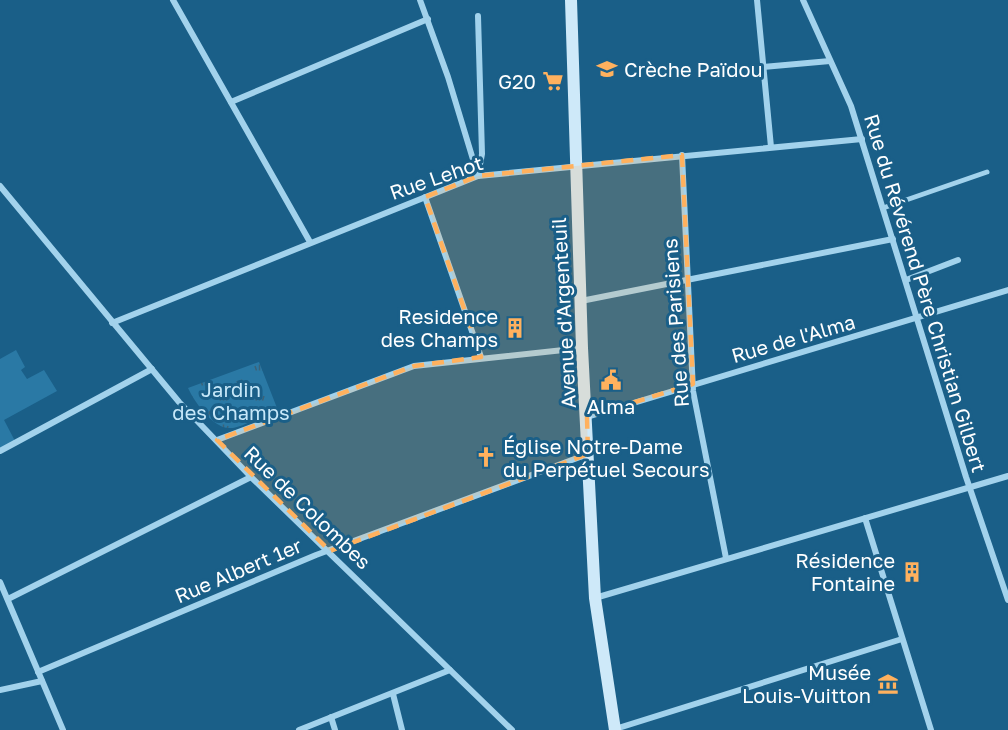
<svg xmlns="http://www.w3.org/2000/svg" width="1008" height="730" font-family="'Golos Text',sans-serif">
  <defs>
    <pattern id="grass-tufts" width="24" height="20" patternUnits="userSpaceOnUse" patternTransform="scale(1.5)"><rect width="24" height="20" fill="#2a79a5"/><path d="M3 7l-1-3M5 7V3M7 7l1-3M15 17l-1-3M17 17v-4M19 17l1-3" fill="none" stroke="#3b6278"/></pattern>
  </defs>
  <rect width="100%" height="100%" fill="#1a5f88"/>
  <path fill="url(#grass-tufts)" d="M259 362 277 408 273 406 270 412C259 416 242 428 230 428 214 429 195 403 188 388Z"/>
  <path fill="#2a79a5" d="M16 350 25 367 21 370 27 379 44 370 57 391 4 420 15 441 0 449V359Z"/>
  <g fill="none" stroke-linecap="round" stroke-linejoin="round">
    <path stroke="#a2d2ec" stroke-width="5" d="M883 208 987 172"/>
    <g stroke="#a2d2ec" stroke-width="6">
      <path d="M173 0 310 242"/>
      <path d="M420 0 448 77 478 176"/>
      <path d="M757 0 771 147"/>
      <path d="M803 0 851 106 966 477 1008 600"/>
      <path d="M763 67 830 61"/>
      <path d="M231 102 428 19"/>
      <path d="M682 155 693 391 726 558"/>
      <path d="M478 175 482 154 478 16"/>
      <path d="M0 186 179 402 251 477 512 730"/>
      <path d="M425 197 481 357"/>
      <path d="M906 280 958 260"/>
      <path d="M581 301 893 239"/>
      <path d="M112 323 478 176 862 139"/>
      <path d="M587 417 1008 290"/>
      <path d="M217 440 414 366 582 348"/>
      <path d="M0 451 152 369"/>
      <path d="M865 518 931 730"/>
      <path d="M0 582 63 730"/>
      <path d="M595 598 1008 476"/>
      <path d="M8 599 251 477"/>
      <path d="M38 672 316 555 588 454"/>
      <path d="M0 690 42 681"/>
      <path d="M393 694 402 730"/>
      <path d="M331 717 335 730"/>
      <path d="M615 729 902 639"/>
      <path d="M299 730 450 670"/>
    </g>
    <path stroke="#cee9f9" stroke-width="12" d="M571 0 582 348 595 598 615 730"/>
  </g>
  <path fill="#ffb15e" fill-opacity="0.2" stroke="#ffb15e" stroke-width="4.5" stroke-dasharray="12 8" stroke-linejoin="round" d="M682 155 693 384 587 417 588 454 330 551 217 440 414 366 481 357 425 197 478 176Z"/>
  <defs>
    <g id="school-bare" transform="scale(1.62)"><path d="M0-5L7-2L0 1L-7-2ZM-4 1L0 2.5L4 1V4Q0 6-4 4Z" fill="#ffb15e" stroke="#1a5f88" stroke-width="2.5" paint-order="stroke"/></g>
    <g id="supermarket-bare" transform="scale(1.62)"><path d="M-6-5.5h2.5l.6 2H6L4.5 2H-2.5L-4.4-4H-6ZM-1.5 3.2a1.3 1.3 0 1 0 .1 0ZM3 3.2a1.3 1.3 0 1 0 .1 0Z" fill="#ffb15e" stroke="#1a5f88" stroke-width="2.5" paint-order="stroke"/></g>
    <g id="building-bare" transform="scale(1.62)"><path d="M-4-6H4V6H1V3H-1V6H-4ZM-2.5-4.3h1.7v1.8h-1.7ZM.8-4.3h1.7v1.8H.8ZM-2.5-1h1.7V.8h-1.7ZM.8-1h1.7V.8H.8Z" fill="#ffb15e" stroke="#1a5f88" stroke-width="2.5" paint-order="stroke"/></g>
    <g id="civic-bare" transform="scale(1.62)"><path d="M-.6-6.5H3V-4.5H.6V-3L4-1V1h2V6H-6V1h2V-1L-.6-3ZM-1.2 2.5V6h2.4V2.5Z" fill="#ffb15e" stroke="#1a5f88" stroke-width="2.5" paint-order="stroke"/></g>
    <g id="church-bare" transform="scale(1.62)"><path d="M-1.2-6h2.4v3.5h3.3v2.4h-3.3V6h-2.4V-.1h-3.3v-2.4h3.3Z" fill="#ffb15e" stroke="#1a5f88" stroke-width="2.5" paint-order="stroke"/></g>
    <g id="museum-bare" transform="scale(1.62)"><path d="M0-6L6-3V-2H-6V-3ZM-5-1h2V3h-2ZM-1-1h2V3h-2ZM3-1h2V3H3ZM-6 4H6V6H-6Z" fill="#ffb15e" stroke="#1a5f88" stroke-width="2.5" paint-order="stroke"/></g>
  </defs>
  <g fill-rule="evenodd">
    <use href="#school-bare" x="607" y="69"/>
    <use href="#supermarket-bare" x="553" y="81"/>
    <use href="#building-bare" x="515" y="328"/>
    <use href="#civic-bare" x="611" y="380"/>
    <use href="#church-bare" x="486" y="457"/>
    <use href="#building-bare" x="912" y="572"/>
    <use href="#museum-bare" x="888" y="684"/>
  </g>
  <g text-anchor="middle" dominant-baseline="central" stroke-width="6" stroke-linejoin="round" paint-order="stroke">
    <g font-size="20" fill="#fff" stroke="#1a5f88" text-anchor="end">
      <text x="624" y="69" text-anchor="start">Crèche Païdou</text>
      <text x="536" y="81">G20</text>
      <text x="498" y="316">Residence<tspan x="498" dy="23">des Champs</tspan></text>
      <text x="611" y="406" text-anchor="middle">Alma</text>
      <text x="503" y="446" text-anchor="start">Église Notre-Dame<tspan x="503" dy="23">du Perpétuel Secours</tspan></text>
      <text x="895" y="560">Résidence<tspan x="895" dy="23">Fontaine</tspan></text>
      <text x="871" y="672">Musée<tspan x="871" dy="23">Louis-Vuitton</tspan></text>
    </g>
    <g font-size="20" fill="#fff" stroke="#1a5f88">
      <text transform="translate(436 177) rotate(-19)">Rue Lehot</text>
      <text transform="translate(926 293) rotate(73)">Rue du Révérend Père Christian Gilbert</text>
      <text transform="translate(563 313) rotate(-93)">Avenue d'Argenteuil</text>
      <text transform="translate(675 323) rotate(-94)">Rue des Parisiens</text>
      <text transform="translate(793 338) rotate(-16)">Rue de l'Alma</text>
      <text transform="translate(308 507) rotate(44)">Rue de Colombes</text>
      <text transform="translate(238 570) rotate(-23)">Rue Albert 1er</text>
    </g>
    <g font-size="20" fill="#c7e8f9" stroke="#1a5f88">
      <text x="231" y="389">Jardin<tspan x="231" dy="23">des Champs</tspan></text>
    </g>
  </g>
</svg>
